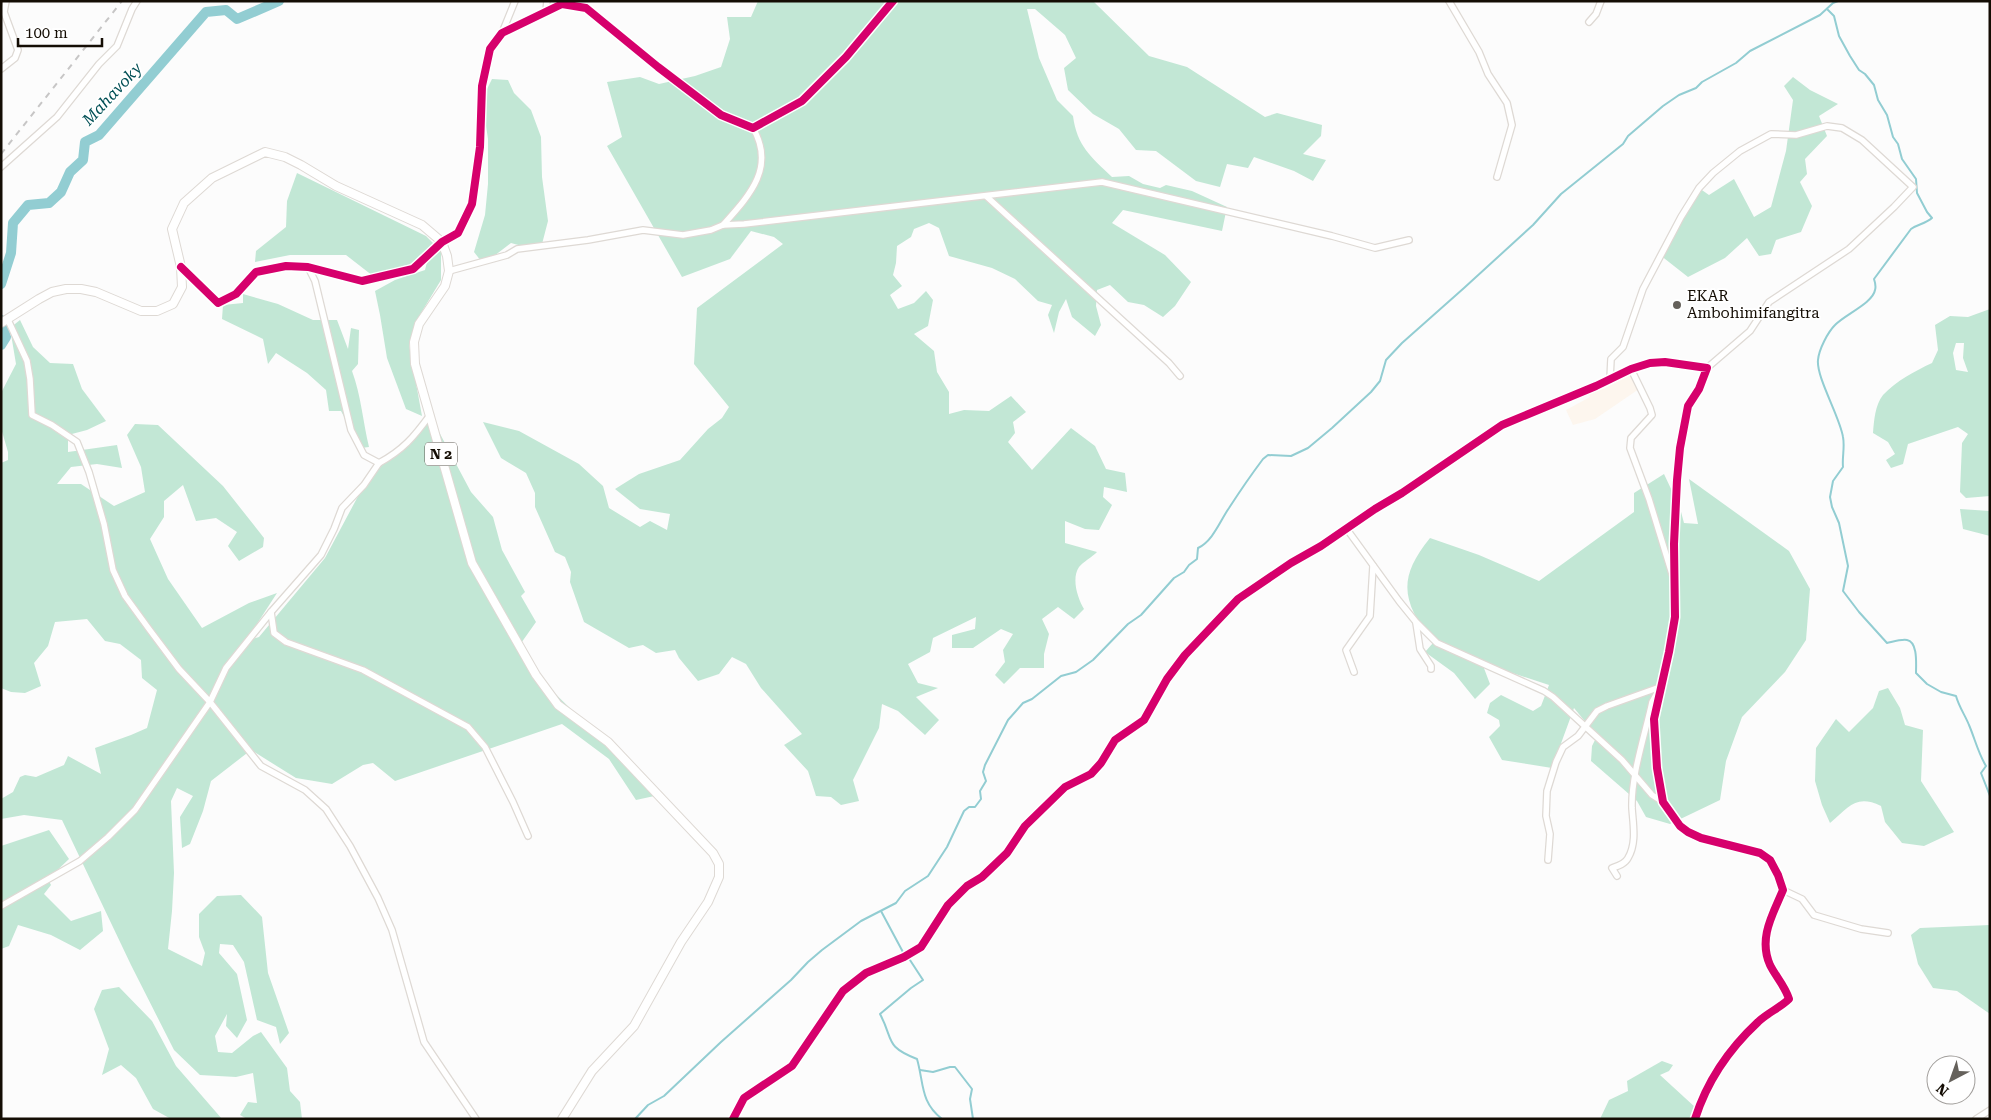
<svg xmlns="http://www.w3.org/2000/svg" width="1991" height="1120" font-family="'Roboto Serif',serif">
  <rect width="100%" height="100%" fill="#fcfcfc"/>
  <path fill="#fdf6ee" d="M1630 374 1639 389 1595 419 1573 425 1566 410 1590 397 1589 394 1602 387 1604 389Z"/>
  <g fill="#c2e7d5" fill-rule="evenodd">
    <path d="M758 1H1093L1149 56 1187 67 1265 117 1277 113 1322 125 1321 136 1303 154 1326 160 1313 181 1294 171 1254 157 1248 168 1227 164 1220 187 1196 181 1156 151 1136 150 1119 129 1093 114 1068 90 1064 68 1076 58 1065 35 1035 9H1027L1039 58 1057 100 1073 116C1077 146 1091 157 1112 177L1129 176 1143 184 1160 188 1166 185 1192 191 1227 207 1222 231 1123 210 1112 223 1165 255 1191 282 1175 306 1163 317 1144 305 1128 302 1110 285 1097 290 1096 306 1101 325 1095 336 1072 317 1066 299 1059 312 1054 333 1048 315 1052 305 1038 301 1015 279 992 268 949 256 939 228 929 223 914 229 911 237 897 246 896 263 893 275 902 286 890 295 898 309 914 303 926 291 933 300 928 326 914 334 934 351 937 372 949 392V414L964 410 989 411 1011 396 1026 412 1013 422 1015 433 1008 442 1032 470 1071 428 1095 446 1106 469 1125 473 1127 492 1104 487 1103 497 1112 505 1099 530 1085 529 1065 521V543L1097 552C1092 557 1083 562 1079 567 1071 579 1078 599 1084 609L1074 619 1058 607 1042 619 1049 634 1044 654V668H1020L1004 684 995 675 1005 662 1003 650 1013 634 1001 629 973 648H952V635L975 629 976 617 933 638 930 652 908 664 918 683 938 688 916 697 939 720 925 735 898 711 882 704 879 728 853 780 859 801 841 805 831 797 816 796 808 771 784 745 802 734 761 688 746 664 732 657 719 674 698 681 679 658 675 650 656 653 643 645 629 648 584 622 570 582 571 572 565 557 555 552 535 507V493L526 473 501 458 483 422 519 431 579 464 603 486 609 508 640 527 650 521 667 530 670 514 640 509 615 489 639 474 680 460 708 429 722 418 729 407 694 364 697 308 783 244 774 237 751 231 730 259 682 277 607 146 622 137 607 82 640 77 659 84 695 76 721 67 730 39 727 17H751Z"/>
    <path d="M1793 77 1810 90 1838 104 1819 116 1827 136 1805 159 1807 174 1800 182 1812 206 1801 232 1776 240 1771 254 1759 256 1747 238 1725 258 1688 277 1660 255 1699 188 1709 195 1734 179 1754 217 1771 207 1786 151 1793 100 1784 86Z"/>
    <path d="M492 79 508 80 514 93 531 110 541 137 542 177 548 221 542 244 522 246 511 243 494 256 481 261 474 252 485 215 488 184V139L482 99Z"/>
    <path d="M297 173 426 236 441 251V280L415 323 409 345 422 416 406 409 387 358 380 315 375 291 395 280 425 270 428 258 373 276 346 255H290L255 262 256 251 286 227 287 201Z"/>
    <path d="M243 294 278 304 313 320H337L348 349 351 328 359 330 358 364 352 371C361 395 363 422 369 447L361 448 341 411H329L326 390 307 373 276 353 268 364 263 339 222 319 223 305 243 303Z"/>
    <path d="M1990 309V496L1966 498 1960 492 1962 443 1968 434 1958 427 1908 444 1903 464 1891 468 1886 460 1895 454 1888 442 1873 433C1874 421 1875 405 1883 395 1896 381 1915 371 1932 363L1938 350 1935 325 1950 316 1968 317ZM1956 343H1964L1963 358 1968 372 1956 370 1953 353Z"/>
    <path d="M20 320 33 347 50 363 73 364 82 389 106 421 87 430 68 435V452L117 445 122 468 97 464 71 467 57 484H81L114 506 145 492 141 467 127 435 135 424 158 425 223 486 264 538 263 547 239 561 228 546 237 532 216 518 196 521 183 485 164 501V517L150 539 168 579 202 628 249 603 277 593 246 641 259 637 325 558 364 485 379 463 414 438 430 415 471 492 493 517 502 550 525 592 521 596 536 622 519 646 536 675 659 795 636 800 609 759 562 724 395 781 373 763 363 765 332 784 296 778 251 750 211 781 203 811 190 844 182 848 180 817 193 796 177 788 171 801 174 873 172 911 168 949 202 966 205 953 199 937V914L217 896 241 895 262 917 268 973 289 1033 280 1044 276 1027 257 1020 244 962 233 945 220 944 219 953 237 974 247 1020 237 1038 226 1026 227 1014 215 1036 218 1052 232 1053 253 1036 261 1032 287 1068 290 1091 300 1102 302 1119H247L240 1115 248 1102 257 1103 253 1073 236 1077 200 1075 174 1050 131 965 62 820 24 815 1 819V799L13 792 20 777 25 775 36 777 64 765 68 756 101 774 95 748 131 735 147 728 157 690 142 678 141 660 120 644 105 641 87 619 55 622 48 646 34 663 41 686 25 693 11 692 1 688V463L8 460V452L1 428V393L16 364 10 328Z"/>
    <path d="M1664 474 1680 508 1684 523 1698 524 1689 479 1789 551 1810 589 1806 640 1785 672 1742 717 1726 761 1720 800 1670 824 1646 817 1637 801 1591 761 1592 746 1597 736 1574 708 1552 768 1502 760 1489 737 1500 726 1499 720 1487 713 1490 703 1501 695 1533 711 1541 706 1549 685 1482 663 1490 684 1475 699 1454 673 1425 652 1433 643C1403 602 1396 580 1430 538L1479 555 1539 581 1634 512V493Z"/>
    <path d="M1960 509 1990 511V536L1963 529Z"/>
    <path d="M1888 688 1900 708 1905 725 1923 730 1921 781 1954 832 1924 846 1902 843 1885 822 1881 806C1856 794 1849 807 1830 823L1822 805 1815 781 1816 748 1836 719 1849 732 1873 708 1879 691Z"/>
    <path d="M49 830 69 859 48 879 51 885 44 894 71 921 101 911 103 931 80 950 51 935 18 925 9 946 1 949V846Z"/>
    <path d="M1990 925V1014L1957 991 1933 988 1918 964 1911 935 1920 928Z"/>
    <path d="M119 987 152 1021 176 1066 222 1119H171L153 1109 136 1078 121 1065 102 1075 109 1049 94 1009 102 990Z"/>
    <path d="M1662 1061 1673 1065 1669 1071 1660 1075 1696 1108 1692 1119H1600L1609 1100 1628 1091 1627 1081Z"/>
  </g>
  <g fill="none" stroke-linecap="round" stroke-linejoin="round">
    <g stroke="#92cdd2" stroke-width="2">
      <path d="M1827 9 1834 16 1839 36 1850 56 1859 70 1865 74 1874 85 1878 100 1887 115 1893 137 1898 144 1902 159 1916 179 1917 193 1927 212 1932 218C1925 224 1918 224 1911 229L1874 279C1875 282 1876 287 1875 290 1873 303 1844 315 1835 325 1828 332 1819 349 1818 360 1816 377 1840 417 1843 437 1845 447 1842 457 1843 467L1833 481 1830 497 1832 507 1839 523 1848 566 1843 591 1859 612 1887 643C1892 642 1901 639 1907 640 1918 642 1916 664 1916 673L1927 684 1941 692 1956 696C1959 707 1965 715 1969 725 1975 739 1978 753 1986 766L1981 773 1990 796"/>
      <path d="M881 911 904 954"/>
      <path d="M908 957 923 980 911 988 880 1014C894 1040 884 1046 917 1059 924 1083 920 1102 942 1119"/>
      <path d="M920 1070 933 1072 950 1067H955L972 1089 970 1099 973 1119"/>
      <path d="M635 1119 648 1105 664 1096 721 1042 791 980 808 962 822 950 861 921 896 903 905 891 928 876 947 847 964 811 969 807H975L981 799 980 791 986 781 983 772 985 765 1008 720 1023 703 1032 699 1061 676 1076 672 1093 660 1128 624 1141 615 1174 578 1184 572 1189 565 1197 559 1198 548C1213 541 1220 521 1229 508 1240 491 1251 475 1263 459L1268 455 1291 456 1308 448 1332 428 1371 392 1380 381 1386 360 1402 343 1464 288 1533 225 1561 194 1623 144 1628 136 1663 106 1679 95 1696 88 1702 82 1736 63 1750 51 1820 15 1833 3 1838 1"/>
    </g>
    <g stroke="#92cdd2" stroke-width="10">
      <path d="M1 284 11 253 13 223 28 205 49 203 61 192 70 172 83 160 85 142 99 135 206 12 226 10 237 19 279 1"/>
      <path d="M1 320 6 337 1 345"/>
    </g>
    <g stroke="#ded9d4" stroke-width="8">
      <g id="minor">
        <path d="M1449 1 1479 52 1488 74 1507 103 1512 125 1497 177"/>
        <path d="M546 11 547 1"/>
        <path d="M1589 22 1596 14 1601 1"/>
        <path d="M502 33 515 1"/>
        <path d="M1 69 15 58 18 50 4 12 6 1"/>
        <path d="M1 167 57 117 99 64 117 46 132 9 137 1"/>
        <path d="M986 196 1169 363 1180 376"/>
        <path d="M723 225C749 196 776 168 753 128"/>
        <path d="M181 267 218 303 236 294 256 272 286 266 308 267 362 281 413 269 442 242 458 233 472 204 480 147 482 86 490 49 502 33 562 4 586 8 658 67 721 115 753 128 802 101 846 57 893 1"/>
        <path d="M308 267 315 281 351 430 364 455 379 463C403 450 414 437 430 415"/>
        <path d="M449 271 507 255 517 249 588 240 643 230 683 235 711 230 723 225 744 224 1102 182 1332 236 1375 248 1409 240"/>
        <path d="M8 320 27 361 30 379 32 415 52 425 77 442 89 472 104 524 113 570 125 596 149 629 179 669 210 702 261 766 305 790 326 809 350 846 378 898 392 930 424 1042 476 1119"/>
        <path d="M1631 369 1650 408 1652 415 1631 438 1630 448 1649 499 1672 574"/>
        <path d="M1610 379 1611 359 1623 347 1643 289 1681 217 1699 188 1713 173 1740 151 1771 134 1796 135 1827 126 1842 128 1862 140 1913 187 1894 207 1849 249 1769 302 1750 331 1707 368"/>
        <path d="M379 463 364 485 342 508 334 529 321 555 271 612 274 633 286 642 363 670 468 727 485 747 513 802 528 836"/>
        <path d="M1346 528 1399 601 1416 622 1437 643 1544 691 1553 697 1622 760 1652 795 1663 802"/>
        <path d="M1416 623 1420 649 1431 666V669"/>
        <path d="M1354 672 1346 650 1370 616 1373 566"/>
        <path d="M1548 860 1550 834 1546 816 1547 791 1556 762 1563 747 1578 736 1597 711 1607 706 1660 687"/>
        <path d="M1617 876 1612 868C1618 866 1625 864 1628 858 1637 843 1633 824 1632 808 1631 775 1645 735 1652 702L1657 693"/>
        <path d="M1783 890 1802 899 1814 915 1861 929 1888 933"/>
        <path d="M1 906 80 861 108 837 135 810 210 702 226 668 271 612"/>
        <path d="M733 1119 744 1098 792 1066 843 991 866 973 904 957 921 947 948 905 967 886 982 877 1007 853 1025 826 1065 787 1091 774 1101 763 1115 740 1144 720 1167 679 1185 655 1238 599 1291 563 1321 546 1375 509 1402 493 1502 425 1596 386 1631 369 1650 363 1665 362 1707 368 1699 389 1688 406 1680 448 1677 480 1674 544 1675 617 1669 652 1654 719 1657 768 1663 802 1680 826 1688 832 1701 838 1760 853 1770 860 1778 875 1783 890C1773 914 1758 938 1770 965 1776 977 1785 986 1789 999 1780 1008 1767 1013 1758 1022 1729 1049 1707 1081 1695 1119"/>
        <path d="M1976 1119 1990 1110"/>
      </g>
    </g>
    <g stroke="#ded9d4" stroke-width="10">
      <path id="major" d="M1 323 39 299 52 292 66 289H81L96 292 141 311H157L173 304 182 287 181 267 172 229 184 203 212 178 265 152 285 157 301 165 336 186 422 225 442 242 447 256 449 271 445 286 419 324 414 342 415 364 472 563 536 675 558 705 608 742 713 853 719 864V877L708 902 681 942 634 1026 592 1071 562 1119"/>
    </g>
    <use href="#minor" stroke="#fff" stroke-width="5.5"/>
    <use href="#major" stroke="#fff" stroke-width="8"/>
    <path stroke="#c7c6c6" stroke-width="2" stroke-dasharray="6 6" stroke-linecap="butt" d="M1 154 122 1"/>
    <g stroke="#fff" stroke-width="11">
      <g id="cycleway">
        <path d="M181 267 218 303 236 294 256 272 286 266 308 267 362 281 413 269 442 242 458 233 472 204 480 147 482 86 490 49 502 33 562 4 586 8 658 67 721 115 753 128 802 101 846 57 893 1"/>
        <path d="M733 1119 744 1098 792 1066 843 991 866 973 904 957 921 947 948 905 967 886 982 877 1007 853 1025 826 1065 787 1091 774 1101 763 1115 740 1144 720 1167 679 1185 655 1238 599 1291 563 1321 546 1375 509 1402 493 1502 425 1596 386 1631 369 1650 363 1665 362 1707 368 1699 389 1688 406 1680 448 1677 480 1674 544 1675 617 1669 652 1654 719 1657 768 1663 802 1680 826 1688 832 1701 838 1760 853 1770 860 1778 875 1783 890C1773 914 1758 938 1770 965 1776 977 1785 986 1789 999 1780 1008 1767 1013 1758 1022 1729 1049 1707 1081 1695 1119"/>
      </g>
    </g>
    <use href="#cycleway" stroke="#d6006c" stroke-width="8"/>
  </g>
  <circle fill="#65615b" stroke="#fff" stroke-width="2" cx="1677" cy="305" r="5"/>
  <g text-anchor="middle" dominant-baseline="central" stroke-width="4" stroke-linejoin="round" paint-order="stroke">
    <rect fill="#fff" stroke="#5a564f" stroke-width="1" x="425" y="442.5" width="32" height="23" rx="4"/>
    <g font-size="14" font-weight="bold" fill="#140d04">
      <text x="441" y="454">N 2</text>
    </g>
    <g font-size="15" fill="#140d04" stroke="#fff" text-anchor="start">
      <text x="1687" y="296">EKAR<tspan x="1687" dy="17">Ambohimifangitra</tspan></text>
    </g>
    <g font-size="16" font-style="italic" fill="#004f55" stroke="#fff">
      <text transform="translate(112 94) rotate(-47)">Mahavoky</text>
    </g>
  </g>
  <rect width="1991" height="1120" fill="none" stroke="#140d04" stroke-width="5"/>
  <g transform="translate(1951 1080) rotate(221)"><circle r="24" fill="#ffffff" stroke="#a19e9b"/>
  <path d="M0-4L9 19L0 12L-9 19Z" fill="#65615b"/>
  <text y="-8" font-size="14" font-weight="bold" text-anchor="middle" fill="#140d04">N</text>
  </g>
  <path d="M18 38v8h84v-8" fill="none" stroke="#140d04" stroke-width="2.5"/>
  <text x="25" y="38" font-size="15" fill="#140d04" stroke="#ffffff" stroke-width="4" paint-order="stroke">100 m</text>
</svg>
